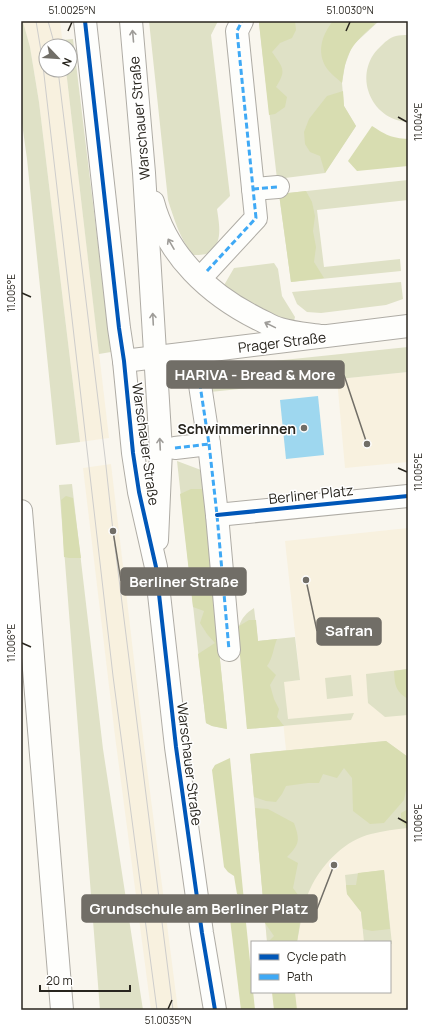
<svg xmlns="http://www.w3.org/2000/svg" width="429" height="1031" font-family="Manrope,sans-serif">
  <rect width="100%" height="100%" fill="#f9f6ee"/>
  <g fill="#f8f1df">
    <path d="M22 21H60L63 46H46V70H66L109 438 80 442 39 102 30 47Z"/>
    <path d="M408 372V462L345 468 337 379Z"/>
    <path d="M111 464 144 745 178 1010H151L115 736 83 468Z"/>
    <path d="M408 528V1010H274L272 992H390V942H267L250 754 286 750 279 682 300 680 285 541Z"/>
  </g>
  <g fill="#dfe1c6">
    <path d="M21 21 23 22 30 47 39 102 80 442 56 445 27 159 21 116Z"/>
    <path d="M149 21H218L211 35 230 196 217 209C219 224 224 244 208 253 205 255 197 255 193 255 180 239 174 219 168 200Z"/>
    <path d="M260 21H379L352 46 345 65 342 83 344 106 356 126 325 173 277 179 259 23Z"/>
    <path d="M408 35V122C370 120 352 73 380 47 385 42 389 38 396 36 399 35 404 35 408 35Z"/>
    <path d="M73 39 111 352 99 354 66 70H70V46H63L62 40Z"/>
    <path d="M408 180V200L317 210 324 267 400 259 401 271 291 282 279 194Z"/>
    <path d="M274 263 278 269 282 296 295 317 294 321 267 313 223 287 234 268Z"/>
    <path d="M401 282 403 299 386 305 321 313 307 312 297 304 292 292Z"/>
    <path d="M408 347V372L210 392 208 383 225 372 242 366 264 362Z"/>
    <path d="M177 461 209 473 204 489V502L227 729 212 726 206 723Z"/>
    <path d="M72 484 103 749 143 1010H100L59 485Z"/>
    <path d="M254 608 258 641 295 637 300 680 284 682 288 719 354 713 351 720 247 729 239 626C242 618 246 613 254 608Z"/>
    <path d="M408 669V715L385 717 368 703 366 674Z"/>
    <path d="M351 675 353 696 327 699 325 678Z"/>
    <path d="M386 741 408 757V828C396 829 383 831 371 834 346 840 324 862 312 885 303 902 301 923 297 942H267L250 754Z"/>
    <path d="M384 870 392 944H390V942H364L361 912 347 894 345 875Z"/>
  </g>
  <g fill="#d8ddb1">
    <path d="M260 21H295L296 30 292 38 280 43 272 52C283 68 287 70 276 87L287 97 285 107 275 114 269 115 259 23Z"/>
    <path d="M333 21H370L375 24C351 45 346 52 342 83 338 79 332 75 328 70 316 54 321 36 333 21Z"/>
    <path d="M343 91 344 106 356 126 325 173 320 156 310 152 305 144 304 132 309 119 327 96Z"/>
    <path d="M372 126C386 135 391 138 408 139V166L357 171 348 161Z"/>
    <path d="M306 191 312 202 315 216 313 231 316 247 314 262 324 278 291 282 279 194Z"/>
    <path d="M191 489H204V502L227 729 212 726 206 723 198 654 215 643 207 634 200 623 204 611 193 607 180 494Z"/>
    <path d="M66 496 73 498 81 558H69L64 557 61 500Z"/>
    <path d="M249 620H256L258 641 277 639C273 649 273 658 267 666L276 675 270 685 274 699 279 709 277 717 284 726 247 729 238 635 239 626Z"/>
    <path d="M408 669V699C395 691 395 685 394 671Z"/>
    <path d="M386 741 408 757V784L407 785 404 800 384 823 370 824 353 811 352 778 344 768 337 778 323 774 319 783H308L286 786 282 794 276 802 266 801 254 797 250 754Z"/>
    <path d="M230 758 244 901 237 894 234 876 228 872 224 867 212 770 215 765Z"/>
    <path d="M255 808 268 809 294 823C300 840 300 844 287 857L298 863 293 888 303 902 297 942H268L274 936 265 923Z"/>
    <path d="M408 809V828H407L401 821V813Z"/>
    <path d="M384 870 390 929 372 931 363 929 361 912 347 894 346 885H356L358 873Z"/>
    <path d="M238 913H245L255 1010H241L230 919Z"/>
    <path d="M272 992H295L297 1010H274Z"/>
  </g>
  <path fill="#9ed7ef" d="M318 396 324 455 286 459 280 400Z"/>
  <g fill="none" stroke-linecap="round" stroke-linejoin="round">
    <g stroke="#afaca5" stroke-width="24">
      <g id="pedestrian">
        <path d="M253 189 278 187"/>
        <path d="M207 271 256 218 237 31 242 21"/>
        <path d="M209 444 217 515 229 650"/>
        <path d="M175 448 209 444 200 385"/>
        <path d="M217 515 408 496"/>
      </g>
    </g>
    <g stroke="#afaca5" stroke-width="24">
      <g id="minor">
        <path d="M124 361 408 326"/>
        <path d="M21 511 62 1010"/>
      </g>
    </g>
    <g stroke="#afaca5" stroke-width="24">
      <g id="tertiary">
        <path d="M85 21 119 328 124 361 133 453 139 492 156 567 176 747 202 933 215 1010"/>
        <path d="M131 21 144 173 161 450 157 540"/>
        <path d="M153 202C167 256 210 295 258 319 265 322 272 327 280 329 293 333 308 334 322 336"/>
      </g>
    </g>
    <use href="#pedestrian" stroke="#fefefc" stroke-width="22"/>
    <use href="#minor" stroke="#fefefc" stroke-width="22"/>
    <use href="#tertiary" stroke="#fefefc" stroke-width="22"/>
    <g stroke="#cecdcb" stroke-width="1">
      <path d="M36 21 42 57 113 676 157 1010"/>
      <path d="M48 21 55 46"/>
      <path d="M58 70 105 457 113 531 173 1010"/>
    </g>
    <g stroke="#3fa9f5" stroke-width="3" stroke-dasharray="6 3" stroke-linecap="butt">
      <path d="M253 189 278 187"/>
      <path d="M207 271 256 218 237 31 242 21"/>
      <path d="M209 444 217 515 229 650"/>
      <path d="M175 448 209 444 200 385"/>
    </g>
    <g stroke="#fff" stroke-width="6">
      <g id="cycleway">
        <path d="M85 21 119 328 124 361 133 453 139 492 156 567 176 747 202 933 215 1010"/>
        <path d="M217 515 408 496"/>
      </g>
    </g>
    <use href="#cycleway" stroke="#0057b8" stroke-width="4"/>
  </g>
  <defs><path id="oneway-shaft" d="M-6 0H5M1.5-3L5.5 0L1.5 3" fill="none" stroke-width="1.6" stroke-linecap="round" stroke-linejoin="round"/></defs>
  <g stroke="#9e9c98">
    <use href="#oneway-shaft" transform="translate(133 36) rotate(-95)"/>
    <use href="#oneway-shaft" transform="translate(171 244) rotate(-120)"/>
    <use href="#oneway-shaft" transform="translate(153 319) rotate(-93)"/>
    <use href="#oneway-shaft" transform="translate(270 325) rotate(-154)"/>
    <use href="#oneway-shaft" transform="translate(160 444) rotate(-93)"/>
  </g>
  <path fill="none" stroke="#28251e" stroke-width="1.5" d="M68 31 72 22M346 31 350 22M398 117 407 122M22 293 31 297M398 468 407 472M22 643 31 647M398 818 407 823M168 1009 172 1000"/>
  <circle fill="#716e67" stroke="#fff" stroke-width="1.5" cx="304" cy="428" r="4"/>
  <g text-anchor="middle" dominant-baseline="central" stroke-width="3" stroke-linejoin="round" paint-order="stroke">
    <g font-size="14" fill="#28251e" stroke="#fff">
      <text transform="translate(139 118) rotate(-95)">Warschauer Straße</text>
      <text transform="translate(282 342) rotate(-7)">Prager Straße</text>
      <text transform="translate(146 444) rotate(82)">Warschauer Straße</text>
      <text transform="translate(311 494) rotate(-6)">Berliner Platz</text>
      <text transform="translate(190 764) rotate(83)">Warschauer Straße</text>
    </g>
    <g font-size="14" font-weight="bold" fill="#28251e" stroke="#fff" text-anchor="end">
      <text x="296" y="428">Schwimmerinnen</text>
    </g>
  </g>
  <path fill="none" stroke="#716e67" stroke-width="1.5" d="M367 444L344 375M113 531L121 581M306 580L317 631M334 865L317 909"/>
  <g fill="#716e67" stroke="#fff" stroke-width="1.5">
    <circle cx="367" cy="444" r="4"/>
    <circle cx="113" cy="531" r="4"/>
    <circle cx="306" cy="580" r="4"/>
    <circle cx="334" cy="865" r="4"/>
  </g>
  <g fill="#716e67" stroke="#716e67" stroke-width="1.5">
    <rect x="167" y="361" width="177" height="27" rx="4"/>
    <rect x="121" y="568" width="125" height="27" rx="4"/>
    <rect x="317" y="618" width="64" height="27" rx="4"/>
    <rect x="82" y="895" width="235" height="27" rx="4"/>
  </g>
  <g font-size="15" text-anchor="middle" font-weight="bold" fill="#fff">
    <text x="255" y="380">HARIVA - Bread &amp; More</text>
    <text x="184" y="587">Berliner Straße</text>
    <text x="349" y="636">Safran</text>
    <text x="199" y="914">Grundschule am Berliner Platz</text>
  </g>
  <rect width="429" height="1031" fill="none" stroke="#ffffff" stroke-width="44"/>
  <rect x="251" y="941" width="140" height="52" fill="#ffffff" stroke="#a9a8a5"/>
  <rect x="259" y="954" width="20" height="6" fill="#0057b8" stroke="#a9a8a5"/>
  <text x="287" y="961" font-size="12" fill="#28251e">Cycle path</text>
  <rect x="259" y="974" width="20" height="6" fill="#3fa9f5" stroke="#a9a8a5"/>
  <text x="287" y="981" font-size="12" fill="#28251e">Path</text>
  <g transform="translate(58 58) rotate(115)"><circle r="19" fill="#ffffff" stroke="#a9a8a5"/>
  <path d="M0-3L7 15L0 10L-7 15Z" fill="#716e67"/>
  <text y="-6" font-size="11" font-weight="bold" text-anchor="middle" fill="#28251e">N</text>
  </g>
  <path d="M40 985v6h90v-6" fill="none" stroke="#28251e" stroke-width="2"/>
  <text x="46" y="985" font-size="12" fill="#28251e" stroke="#ffffff" stroke-width="3" paint-order="stroke">20 m</text>
  <rect x="22" y="22" width="385" height="987" fill="none" stroke="#28251e" stroke-width="1.5"/>
  <g font-size="10" text-anchor="middle" fill="#28251e">
    <text x="72" y="14">51.0025°N</text>
    <text x="350" y="14">51.0030°N</text>
    <text transform="translate(418 122) rotate(-90)" y="4">11.004°E</text>
    <text transform="translate(11 293) rotate(-90)" y="4">11.005°E</text>
    <text transform="translate(418 472) rotate(-90)" y="4">11.005°E</text>
    <text transform="translate(11 643) rotate(-90)" y="4">11.006°E</text>
    <text transform="translate(418 823) rotate(-90)" y="4">11.006°E</text>
    <text x="168" y="1024">51.0035°N</text>
  </g>
</svg>
